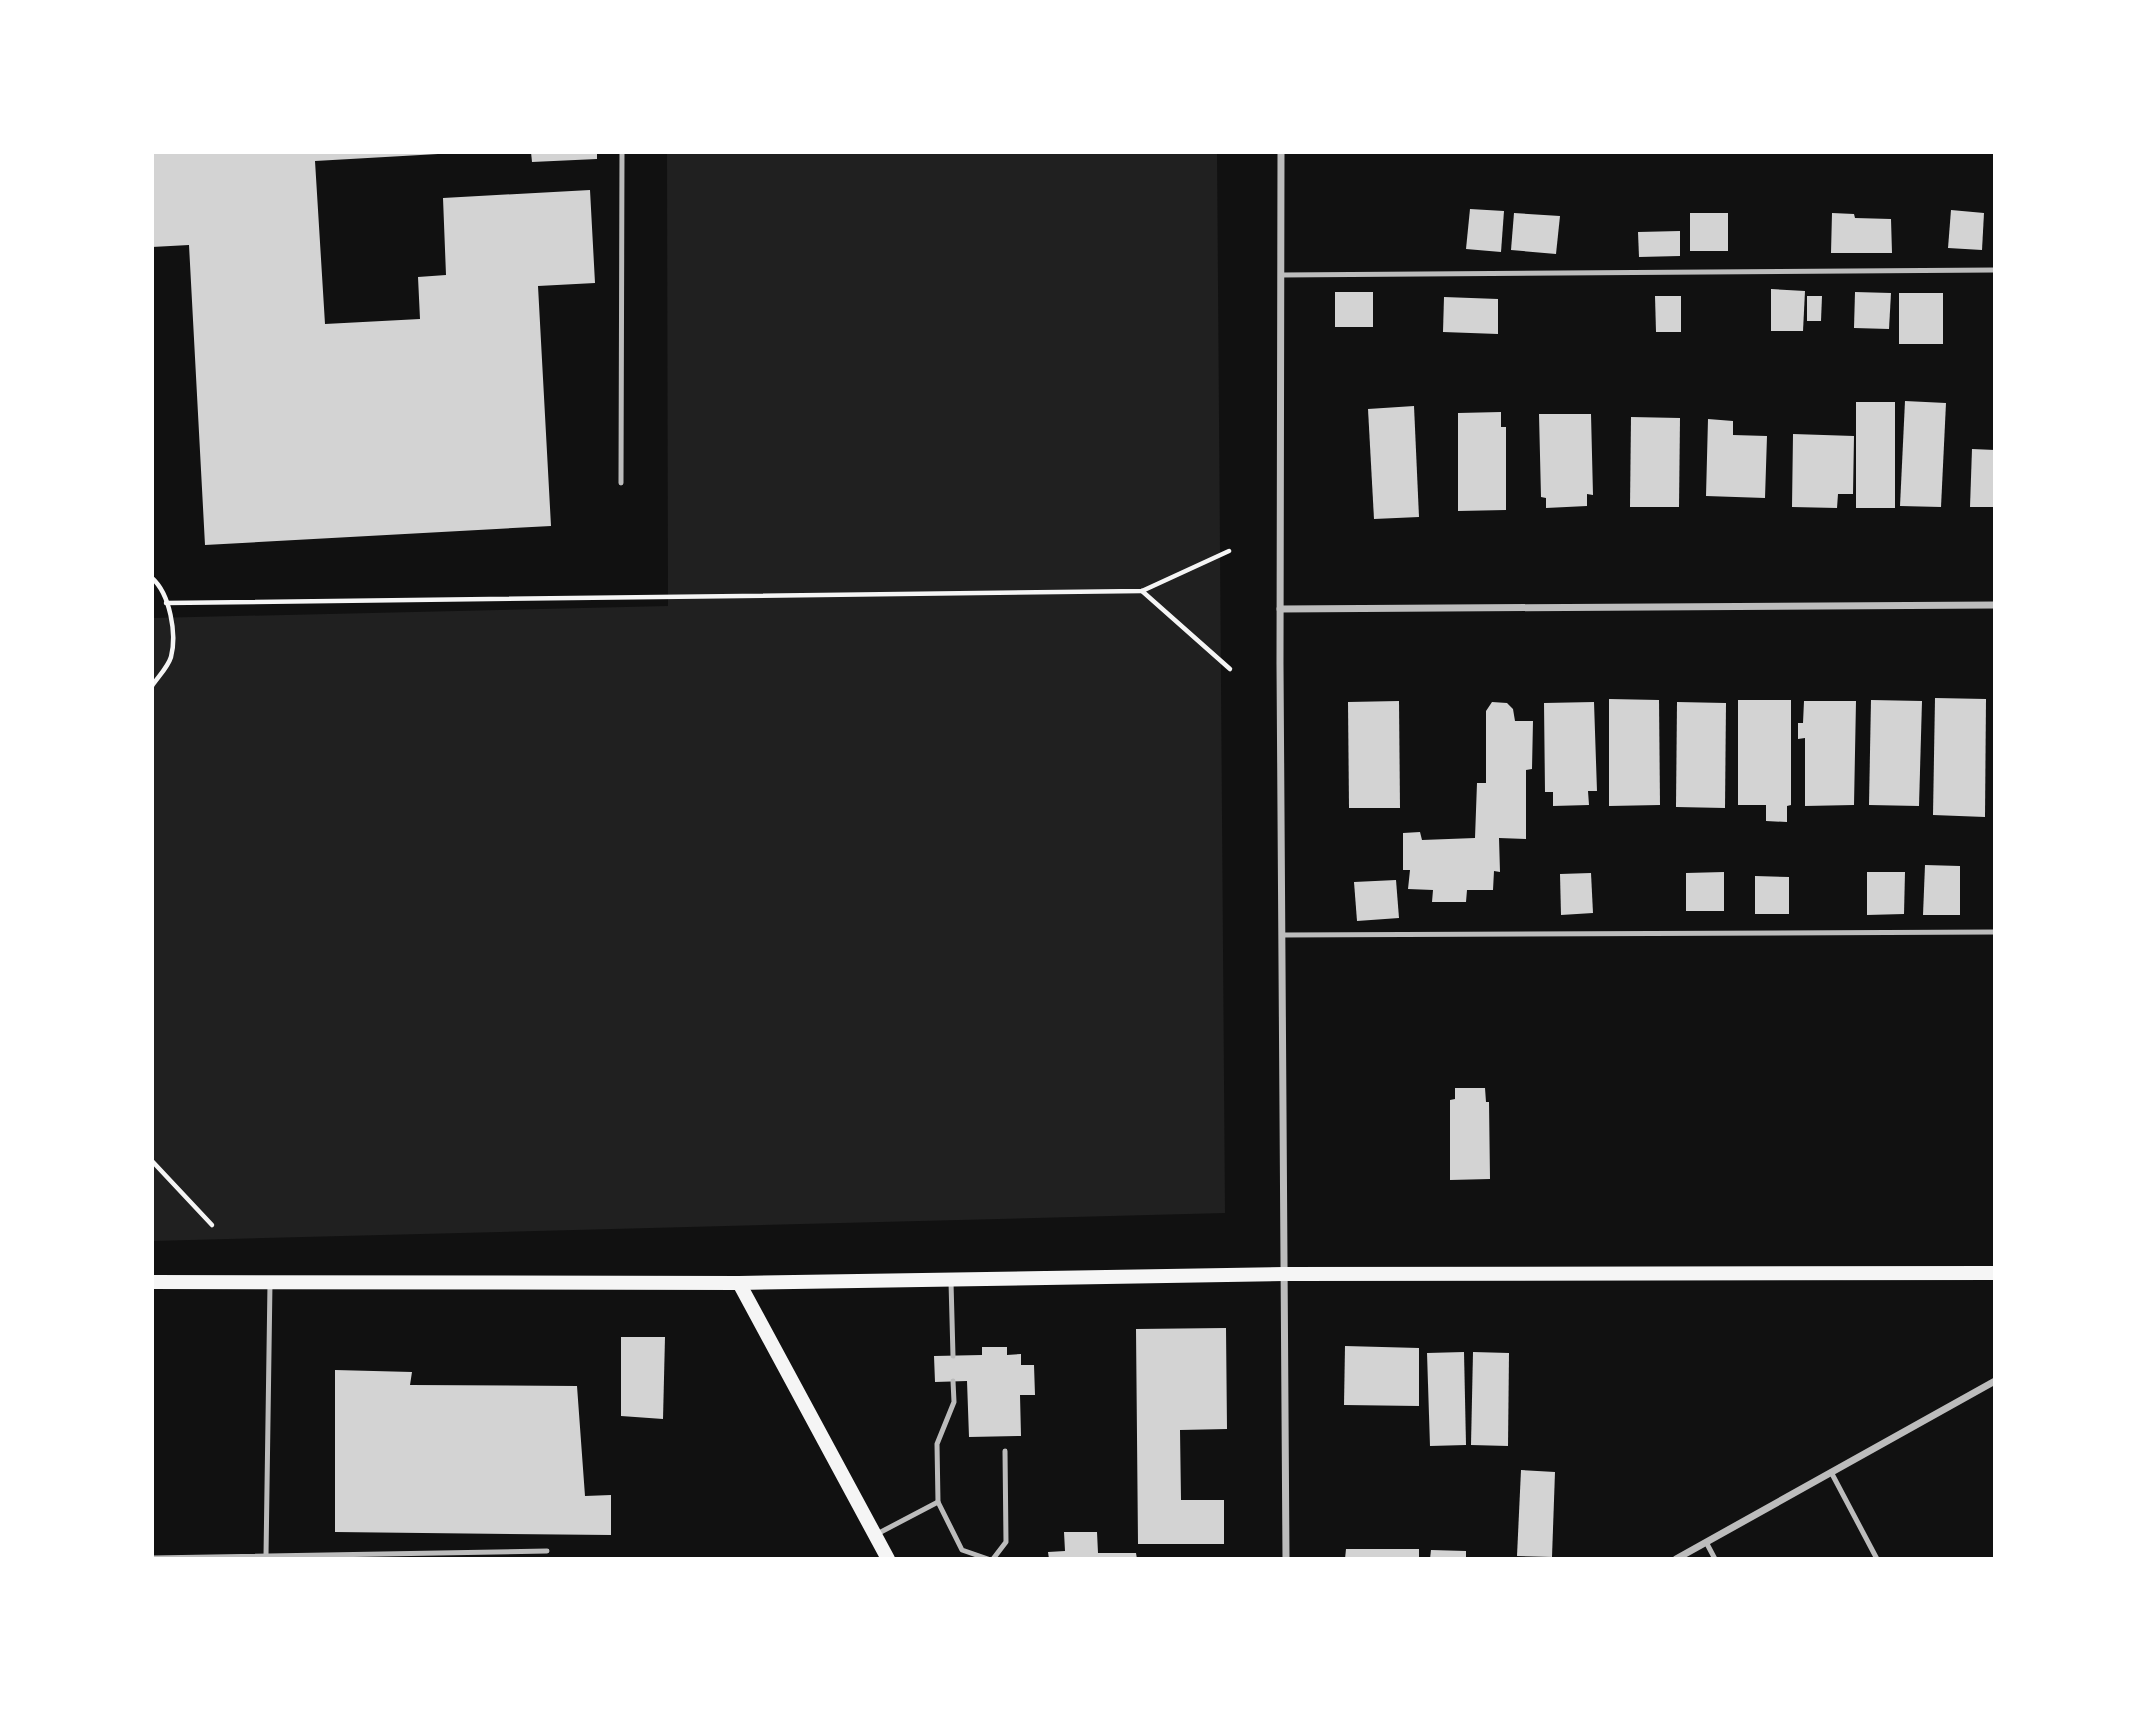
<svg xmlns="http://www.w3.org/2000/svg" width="2147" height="1711" font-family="'Golos Text',sans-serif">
  <rect width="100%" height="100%" fill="#111"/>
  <path fill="#202020" d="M667 152H1217L1225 1213 152 1241V618L668 606Z"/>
  <g fill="#d3d3d3">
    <path d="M152 152H438V154L315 161 325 324 420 319 418 277 446 275 443 198 590 190 595 283 538 286 551 526 205 545 189 245 152 247Z"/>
    <path d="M531 152H597V159L532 162Z"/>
    <path d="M1470 209 1504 211 1501 252 1466 249Z"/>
    <path d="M1951 210 1984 213 1982 250 1948 248Z"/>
    <path d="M1514 213 1560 216 1556 254 1511 250Z"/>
    <rect x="1690" y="213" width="38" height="38"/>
    <path d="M1832 213 1854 214 1855 218 1891 219 1892 253H1831Z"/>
    <path d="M1680 231V256L1639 257 1638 232Z"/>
    <path d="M1771 289 1805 291 1803 331H1771Z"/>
    <rect x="1335" y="292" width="38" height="35"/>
    <path d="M1855 292 1891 293 1889 329 1854 328Z"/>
    <rect x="1899" y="293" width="44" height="51"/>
    <path d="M1655 296H1681V332H1656Z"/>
    <path d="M1807 296H1822L1821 321H1807Z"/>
    <path d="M1444 297 1498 299V334L1443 332Z"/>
    <path d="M1905 401 1946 403 1941 507 1900 506Z"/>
    <rect x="1856" y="402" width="39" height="106"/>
    <path d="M1414 406 1419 517 1374 519 1368 409Z"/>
    <path d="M1501 412V427H1506V510L1458 511V413Z"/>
    <path d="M1539 414H1591L1593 495 1587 494V506L1546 508V498L1541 497Z"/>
    <path d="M1631 417 1680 418 1679 507H1630Z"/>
    <path d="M1708 419 1733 421V435L1767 436 1765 498 1706 496Z"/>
    <path d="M1793 434 1854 436 1853 494H1838L1837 508 1792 507Z"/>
    <path d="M1972 449 1995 450 1993 507H1970Z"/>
    <path d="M1935 698 1986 699 1985 817 1933 815Z"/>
    <path d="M1609 699 1659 700 1660 805 1609 806Z"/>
    <path d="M1738 700H1791V805L1787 806V822L1766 821V805H1738Z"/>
    <path d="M1871 700 1922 701 1919 806 1869 805Z"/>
    <path d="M1399 701 1400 808H1349L1348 702Z"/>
    <path d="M1804 701H1856L1854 805 1805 806V738L1798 739V723H1803Z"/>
    <path d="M1492 702 1507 703 1513 709 1515 721H1533L1532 769 1526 770V839L1499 838 1500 872 1494 871 1493 890H1467L1466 902H1432L1433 890 1408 889 1410 870H1403V833L1420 832 1422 840 1475 838 1477 783H1486V711Z"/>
    <path d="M1594 702 1597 791H1588L1589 805 1553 806V792H1545L1544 703Z"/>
    <path d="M1677 702 1726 703 1725 808 1676 807Z"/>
    <path d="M1925 865 1960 866V915H1923Z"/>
    <path d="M1724 872V911H1686V873Z"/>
    <path d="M1867 872H1905L1904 914 1867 915Z"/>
    <path d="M1591 873 1593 913 1561 915 1560 874Z"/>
    <path d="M1755 876 1789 877V914H1755Z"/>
    <path d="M1396 880 1399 918 1357 921 1354 882Z"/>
    <path d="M1455 1088H1485L1486 1102H1489L1490 1179 1450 1180V1100L1455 1099Z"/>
    <path d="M1226 1328 1227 1429 1180 1430 1181 1500H1224V1544H1138L1136 1329Z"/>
    <path d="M621 1337H665L663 1419 621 1416Z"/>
    <path d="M1345 1346 1419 1348V1406L1344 1405Z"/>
    <path d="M982 1347H1007V1355L1021 1354V1365H1034L1035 1395H1020L1021 1436 969 1437 967 1381 935 1382 934 1356 982 1355Z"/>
    <path d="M1464 1352 1466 1445 1430 1446 1427 1353Z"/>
    <path d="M1473 1352 1509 1353 1508 1446 1471 1445Z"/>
    <path d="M335 1370 412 1372 410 1385 577 1386 585 1496 611 1495V1535L335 1532Z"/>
    <path d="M1521 1470 1555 1472 1552 1557 1517 1556Z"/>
    <path d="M1064 1532H1097L1098 1553H1136L1137 1559H1049L1048 1552 1065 1551Z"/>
    <path d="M1346 1549H1419V1559H1345Z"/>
    <path d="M1431 1550 1466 1551V1559H1430Z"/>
  </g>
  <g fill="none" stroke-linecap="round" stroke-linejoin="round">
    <g stroke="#f5f5f5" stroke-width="4.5">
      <path d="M152 578C170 594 177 634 171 657 168 667 158 677 152 686"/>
      <path d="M1142 591 1230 669"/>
      <path d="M166 603 1142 591 1229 551"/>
      <path d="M152 1161 212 1225"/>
    </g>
    <g stroke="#bcbcbc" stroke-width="5">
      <path d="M1281 275 1995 270"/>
      <path d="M621 483 622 152"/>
      <path d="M1282 935 1995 932"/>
      <path d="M951 1282 953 1356"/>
      <path d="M1831 1472 1877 1559"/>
      <path d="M938 1502 962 1550 988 1559"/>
      <path d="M877 1534 938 1502 937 1444 954 1402 953 1381"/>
      <path d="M1706 1542 1715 1559"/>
      <path d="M266 1556 270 1283"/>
      <path d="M152 1558 547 1551"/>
      <path d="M993 1559 1006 1542 1005 1451"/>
    </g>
    <g stroke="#bcbcbc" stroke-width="7">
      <path d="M1281 152 1280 664 1286 1559"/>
      <path d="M1280 609 1995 605"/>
      <path d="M1676 1559 1995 1381"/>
    </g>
    <g stroke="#f5f5f5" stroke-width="14">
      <path d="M152 1282 739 1283 1284 1274 1995 1273"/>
      <path d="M739 1283 888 1559"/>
    </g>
  </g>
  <rect width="2147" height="1711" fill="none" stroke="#ffffff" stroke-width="308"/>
</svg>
